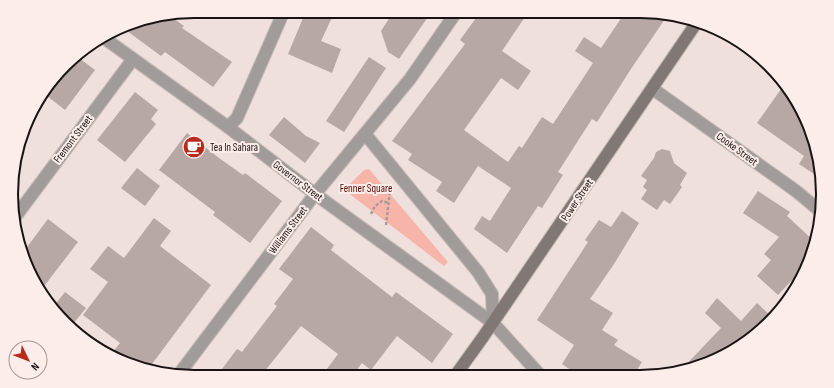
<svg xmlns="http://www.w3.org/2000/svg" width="834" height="388" font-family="'Sofia Sans Condensed',sans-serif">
  <rect width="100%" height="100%" fill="#efe0dd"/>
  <path fill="#f7b5aa" d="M369 169 448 262 444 266 347 192V187L364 170Z"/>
  <g fill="#b7a8a5">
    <path d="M306 11H335L321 41 341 49 332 73 288 54Z"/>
    <path d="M394 11H432L399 59 388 52 381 31Z"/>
    <path d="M481 11H529L502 51 531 71 518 90 501 78 464 130 508 162 519 146 522 148 542 117 553 124 593 63 575 51 584 37 601 48 626 11H640L667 16 631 69 597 122 592 119 558 172 563 175 542 208 538 206 507 253 474 229 482 216 490 221 511 188 478 166 454 203 436 191 442 182 408 160 412 154 392 141 465 44 460 40Z"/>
    <path d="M169 15 184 26 182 28 232 62 213 87 165 52 161 56 123 28 135 21Z"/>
    <path d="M75 55 95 70 65 110 43 93Z"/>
    <path d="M369 57 386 68 344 132 326 121Z"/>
    <path d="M781 89 789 95 809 124 820 178 799 164 804 156 757 123Z"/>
    <path d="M135 92 158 110 151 119 156 124 125 162 97 140Z"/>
    <path d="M284 117 306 136 320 143 305 163 269 135Z"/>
    <path d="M187 133 219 158 243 175 245 173 282 201 250 243 213 215 215 212 159 170Z"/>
    <path d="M662 149 670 151 674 163 687 173 680 185 682 187 670 204 664 200 657 210 641 199 647 190 643 187 647 180 641 176 654 158 656 152Z"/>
    <path d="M137 168 160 186 145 206 121 188Z"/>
    <path d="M758 191 790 212 787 216 814 241 809 264 799 281 795 277 778 295 757 276 771 260 764 254 779 237 743 213Z"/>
    <path d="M622 211 639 223 614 264 590 299 613 313 602 330 618 340 614 345 642 362 633 376H579L562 364 574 345 537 320 588 242 585 240 599 220 611 227Z"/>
    <path d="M154 218 171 231 160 246 211 285 149 368 129 364 113 352 120 343 83 315 108 282 90 269 108 246 124 258Z"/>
    <path d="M48 219 78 242 45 285 32 275 24 251Z"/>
    <path d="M311 227 334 245 331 250 392 297 396 292 453 334 432 363 397 336 371 370 362 363 352 376 321 377 338 354 301 326 260 377H216L237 349 242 352 277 306 274 304 293 279 279 269Z"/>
    <path d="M65 292 86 308 73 324 53 307Z"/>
    <path d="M717 298 741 321 757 303 773 318 752 339 710 363 680 371 721 328 705 313Z"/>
  </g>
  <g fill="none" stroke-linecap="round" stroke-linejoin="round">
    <g stroke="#c8bbb8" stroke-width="14">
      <g id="street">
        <path d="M104 38 228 127 315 194 493 323 541 376"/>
        <path d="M653 89 796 191 820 211"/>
        <path d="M228 127 237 118 284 11"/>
        <path d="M366 135 478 272 492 294 493 323"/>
        <path d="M13 220 133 59"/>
        <path d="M179 374 315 194 410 79 457 11"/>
      </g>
    </g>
    <g stroke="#c8bbb8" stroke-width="14">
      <path id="secondary" d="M455 376 483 337 697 22"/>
    </g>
    <g stroke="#a69b99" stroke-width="2.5" stroke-dasharray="3 2" stroke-linecap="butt">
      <path d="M371 214 375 206 382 201 389 203"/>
      <path d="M386 225 390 190"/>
    </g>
    <use href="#street" stroke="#a19b9a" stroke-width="12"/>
    <use href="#secondary" stroke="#817876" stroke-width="12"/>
  </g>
  <defs>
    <g id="cafe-disc" transform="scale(1.15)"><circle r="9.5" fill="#b7291a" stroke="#fdedea"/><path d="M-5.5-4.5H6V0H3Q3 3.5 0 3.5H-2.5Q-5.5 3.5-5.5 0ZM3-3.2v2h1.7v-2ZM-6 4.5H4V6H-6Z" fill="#fff"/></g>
  </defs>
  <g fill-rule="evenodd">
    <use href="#cafe-disc" x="194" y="147"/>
  </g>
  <g text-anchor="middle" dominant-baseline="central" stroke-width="4" stroke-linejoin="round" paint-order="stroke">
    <g font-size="11" fill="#181312" stroke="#fdedea">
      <text transform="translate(73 139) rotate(-53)">Fremont Street</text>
      <text transform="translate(737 149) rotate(36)">Cooke Street</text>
      <text transform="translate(298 181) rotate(37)">Governor Street</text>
      <text transform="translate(577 200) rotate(-56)">Power Street</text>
      <text transform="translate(288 230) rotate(-53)">Williams Street</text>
    </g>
    <g font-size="11" fill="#181312" stroke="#fdedea" text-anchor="start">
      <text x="210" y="147">Tea In Sahara</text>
    </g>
    <g font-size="11" fill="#540a04" stroke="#fdedea">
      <text x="366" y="188">Fenner Square</text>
    </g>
  </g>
  <path d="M0 0H834V388H0ZM194 18H640A176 176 0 0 1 816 194V194A176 176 0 0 1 640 370H194A176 176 0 0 1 18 194V194A176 176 0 0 1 194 18Z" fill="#fdedea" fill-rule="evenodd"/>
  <path fill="none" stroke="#181312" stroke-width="2" d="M194 18H640A176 176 0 0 1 816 194V194A176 176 0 0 1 640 370H194A176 176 0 0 1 18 194V194A176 176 0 0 1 194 18Z"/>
  <g transform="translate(28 360) rotate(133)"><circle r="19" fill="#fdedea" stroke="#a19694"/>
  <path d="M0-3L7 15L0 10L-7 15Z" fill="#b7291a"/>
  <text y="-6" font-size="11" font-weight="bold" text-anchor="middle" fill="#181312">N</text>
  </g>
</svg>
